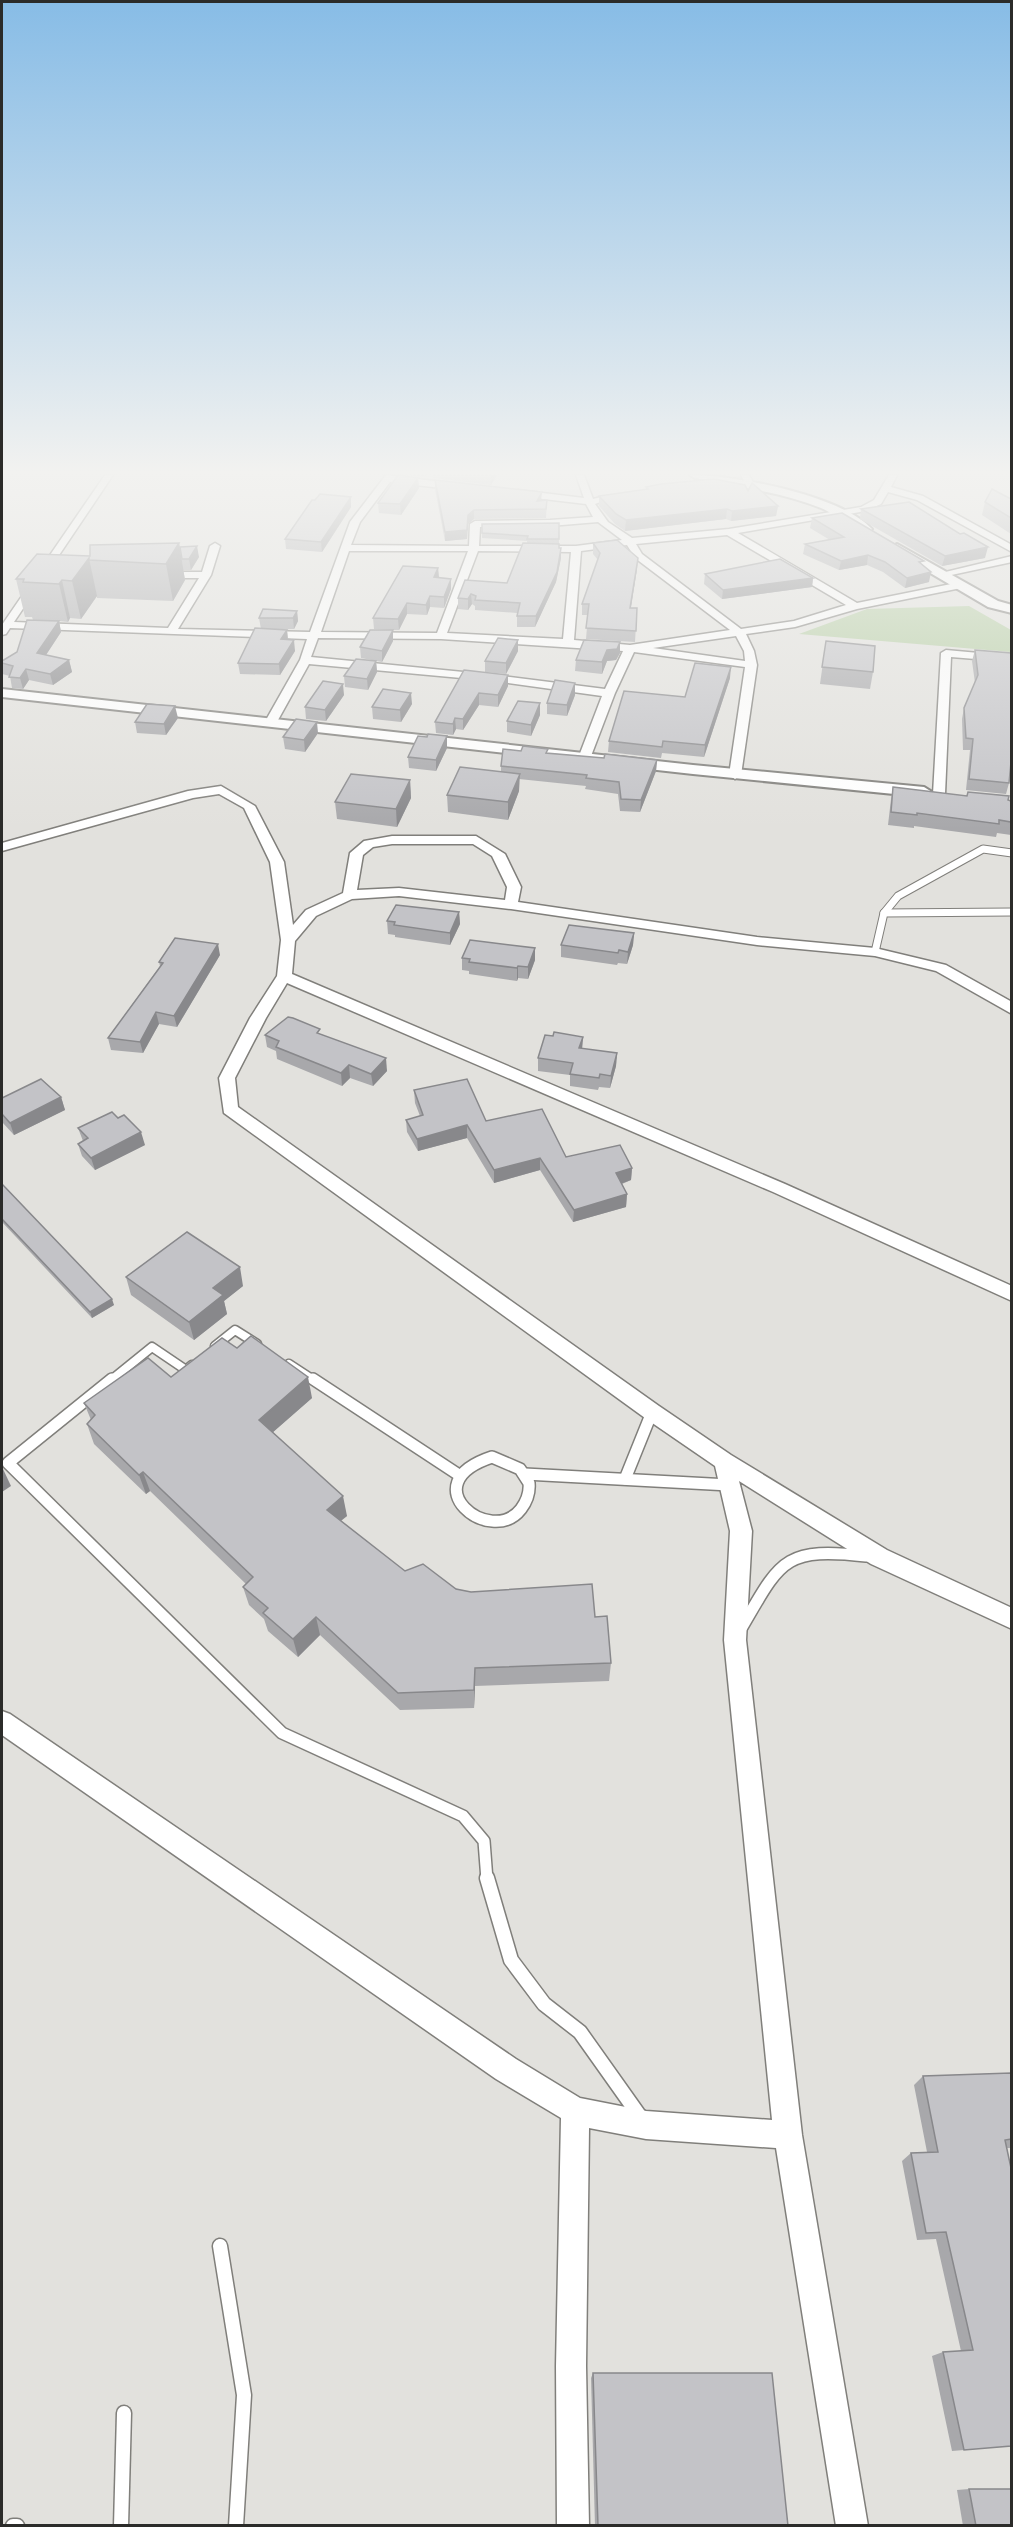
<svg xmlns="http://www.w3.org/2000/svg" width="1013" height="2527" font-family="Signika,sans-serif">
  <rect width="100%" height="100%" fill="#e2e1dd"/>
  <path fill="#b3cca0" d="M969 606 1011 630V652L799 634 867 609Z"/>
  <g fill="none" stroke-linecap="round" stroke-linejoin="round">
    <g stroke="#807f7b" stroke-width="9">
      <g id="service-far3">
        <path d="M884 913 898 896 983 849 1012 853"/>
        <path d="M875 952 884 913 1012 912"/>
      </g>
    </g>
    <g stroke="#807f7b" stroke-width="11">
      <g id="service-far2">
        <path d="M215 1346 235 1330 257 1344"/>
        <path d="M289 1364 315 1381"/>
        <path d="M110 1381 152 1347 186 1370 192 1365"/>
      </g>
    </g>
    <g stroke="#807f7b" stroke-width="14">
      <g id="service-far1">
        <path d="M112 1379 8 1463 282 1733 463 1816 484 1841 487 1880"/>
        <path d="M313 1379 459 1475"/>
        <path d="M492 1457 520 1469 529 1483C530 1493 527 1501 521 1509 491 1548 410 1484 492 1457Z"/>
        <path d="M525 1474 729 1485"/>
        <path d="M625 1479 652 1412"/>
        <path d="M742 1627C781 1560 784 1547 866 1556"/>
      </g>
    </g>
    <g stroke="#807f7b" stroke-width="17">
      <g id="service">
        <path d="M487 1878 511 1960 544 2004 580 2032 641 2118"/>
        <path d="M220 2246 244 2395 236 2526"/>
        <path d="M13 2526H17"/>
        <path d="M121 2526 124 2413"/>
      </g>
    </g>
    <g stroke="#807f7b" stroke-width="3">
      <g id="minor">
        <path d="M105 475H113L14 622 168 628 199 578H160L155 575 160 572H202L210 546 215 543 220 546 211 575 178 629 310 632 350 522 386 475 458 484 462 487 458 490 390 482 360 522 351 545 469 546 470 524 475 521 550 520 593 517 586 504 518 496 513 493 518 490 584 498 576 475H584L593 499 601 497 606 500 595 504 608 522 632 538 729 529 861 507 874 500 889 475H897L891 487 923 496 1012 545V552L917 500 888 492 881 504 866 511 738 533 857 603 961 582 966 585 961 588 857 609 795 627 746 634 754 651 757 665 741 775 735 779 729 775 745 667 634 652 615 693 591 756 585 760 579 756 602 696 494 681 309 664 278 720 272 723 266 720 300 660 307 639 10 628 6 634 2 635V625ZM598 522 622 540 576 546H479L480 527 550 526ZM727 535 846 605 794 621 741 629 642 554 636 544ZM627 545 635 558 730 630 630 645 574 640 581 551ZM349 551H468L437 633 321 632ZM478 551 571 552 563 639 447 633ZM736 636 744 651 745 661 653 648ZM318 638 441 639 623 651 605 689 494 675 311 657Z"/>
        <path d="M741 475H749L755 486 754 488H748Z"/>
        <path d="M1012 556V562L942 577 937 574Z"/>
        <path d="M946 650 1012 656V662L951 657 945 794 939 798 933 794 941 653Z"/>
        <path d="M221 786 255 806 284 862 293 925 306 910 343 893 350 853 364 841 392 836H476L505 854 521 887 518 902 757 937 875 948 946 965 1012 1002V1014L936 971 875 956 757 945 511 909 399 896 352 899 316 916 295 941 292 974 785 1184 1012 1286V1301L773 1192 287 983 266 1018 235 1078 238 1107 659 1406 731 1455 887 1550 1012 1608V1629L871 1564 739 1481 752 1531 746 1640 802 2135 868 2526H836L776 2148 646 2139 589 2128 586 2366 589 2526H557L556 2366 561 2118 496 2079 2 1735V1711L10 1714 516 2059 580 2098 646 2111 772 2120 724 1640 730 1531 715 1466 645 1418 224 1113 219 1078 250 1018 277 976 281 940 270 862 244 808 219 794 193 798 2 851V843L188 791ZM392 844H473L492 856 507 887 505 900 399 888 357 890 363 855 373 847Z"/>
      </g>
    </g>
    <g stroke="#807f7b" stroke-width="4">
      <g id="tertiary">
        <path d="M690 475C735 475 840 495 872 529L870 532C858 534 834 513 821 508 781 492 737 487 695 478Z"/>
        <path d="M897 544 998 601 1012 605V613L988 607 893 551 891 548Z"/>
        <path d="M2 689 693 765 924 787 932 792 924 797 693 774 2 697Z"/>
      </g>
    </g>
    <use href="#service-far3" stroke="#fff" stroke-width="7"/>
    <use href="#service-far2" stroke="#fff" stroke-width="8"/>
    <use href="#service-far1" stroke="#fff" stroke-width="11"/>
    <use href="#service" stroke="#fff" stroke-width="14"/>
    <use href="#minor" fill="#fff" fill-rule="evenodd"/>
    <use href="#tertiary" fill="#fff" fill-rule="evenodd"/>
  </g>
  <g fill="#a8a8ab">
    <path d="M406 475H427L426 477Z"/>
    <path d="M432 475H497L491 485 433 478Z"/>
    <path d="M435 480 541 501 547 500 546 518 474 519 468 524 467 539 445 541 435 489Z"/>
    <path d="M646 487 748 491 778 506 776 516 731 521 726 519 625 531 615 524 599 506V496L646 490Z"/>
    <path d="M419 488 401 515 379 513 378 503Z"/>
    <path d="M351 497V507L322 552 286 549 285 539Z"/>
    <path d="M1011 499V534L982 515 985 502Z"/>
    <path d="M861 509 985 558 942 566 860 519Z"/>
    <path d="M812 518 923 566 929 582 905 588 883 572 867 565 839 570 803 554 805 544 830 540 810 528Z"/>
    <path d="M559 523V548L561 558 556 582 535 627H517V613L475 610V606L472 604 468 610 458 609V598L507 583 527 543V541L482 538V524Z"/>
    <path d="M179 543 180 547 199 557 191 570H183L185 580 173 601 97 598V596L81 619 70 618 68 622 59 621 61 632 46 655 69 660 72 672 53 685 29 680 23 689 12 688 10 676 2 674V661L17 652 33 620 32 617H25L16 579 90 556Z"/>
    <path d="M593 543 637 569 631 608H637L635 642 586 639 588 615H582V604L598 560 593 554Z"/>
    <path d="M438 568 439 578 451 579V589L444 608 430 607 427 615 407 614 399 630H393V641L382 662 361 658 360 647 391 630 374 629 373 618Z"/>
    <path d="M705 574 813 578 812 587 722 599 704 584Z"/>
    <path d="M297 611 298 621 294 629H263L287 630 288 640 295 651 280 675 240 674 238 663 261 629 259 618Z"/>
    <path d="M518 640V651L506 674 485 672V661Z"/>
    <path d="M826 641 873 672 870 689 820 684Z"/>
    <path d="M975 650 1011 653V773H1010L1009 783 1006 794 966 790 970 750H963L962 719 964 708 975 683 972 661Z"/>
    <path d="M620 653 616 660 607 661 602 674 575 671 576 660Z"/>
    <path d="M376 661 377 672 368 690 345 687 344 676Z"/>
    <path d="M508 675V686L498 707 479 705 463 730 456 729 453 735 436 733 435 722Z"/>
    <path d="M730 678 704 757 662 753 661 758 608 752 609 741 685 697Z"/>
    <path d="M344 695 326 721 306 719 305 707Z"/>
    <path d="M575 695 567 716 547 714V703Z"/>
    <path d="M412 704 401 722 373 719 372 707Z"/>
    <path d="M540 715 531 736 507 732V721Z"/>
    <path d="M178 718 166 735 137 733 135 722Z"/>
    <path d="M318 733 305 752 285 749 283 737Z"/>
    <path d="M447 736V748L436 771 409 768 408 757Z"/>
    <path d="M548 753 604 758 657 760 656 771 640 812 620 811 618 794 585 789 586 786 519 779V791L508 820 448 812 447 795 501 772V766Z"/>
    <path d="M410 780 411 798 397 827 337 819 335 802Z"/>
    <path d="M893 787 967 796 968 792 1011 801V835L997 833 996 837 914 826V828L888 825 891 799Z"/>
    <path d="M459 912 460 924 450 945 395 937V935L388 934 387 921Z"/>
    <path d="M634 933 633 945 627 964 618 963 617 965 561 957V945Z"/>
    <path d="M535 948V960L528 979 518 978 517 981 469 974V971L462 970V958Z"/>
    <path d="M220 955 177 1027 159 1024 143 1053 111 1050 108 1038 160 966 159 962Z"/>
    <path d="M321 1034 387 1071 373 1086 350 1078 342 1086 277 1059 276 1051 267 1047 265 1035Z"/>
    <path d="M553 1036 583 1037 582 1049 617 1053 616 1066 610 1088 599 1087 598 1090 570 1086V1075L538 1071V1058Z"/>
    <path d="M414 1090 486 1121 566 1157 632 1168 631 1180 622 1184 627 1194 626 1207 573 1222 540 1170 494 1183 467 1138 418 1151 407 1132 406 1120 420 1116 415 1103Z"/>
    <path d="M61 1097 65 1110 14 1135 2 1122V1098Z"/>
    <path d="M78 1128 145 1145 95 1170 82 1156 78 1144 83 1141Z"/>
    <path d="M2 1184 114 1305 92 1318 2 1222Z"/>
    <path d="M126 1277 243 1286 224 1301 227 1314 194 1340 131 1295Z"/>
    <path d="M237 1348 312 1398 273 1432 347 1516 341 1521 405 1571 456 1589 595 1617 611 1663 609 1681 475 1686 474 1708 400 1710 320 1635 298 1657 268 1631 264 1619 249 1605 243 1587 246 1584 150 1491 146 1494 94 1444 87 1424 91 1420 84 1403 171 1377Z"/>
    <path d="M1011 2073V2148H1007L1011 2168V2446L952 2451 932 2356 943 2352 961 2351 936 2239 917 2240 902 2161 911 2153 927 2152 914 2085 923 2076Z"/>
    <path d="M593 2373 788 2526H595L591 2378Z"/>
    <path d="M969 2489 1011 2526H963L957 2490Z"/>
  </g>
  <g fill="#88888b">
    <path d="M491 475H497L491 485Z"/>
    <path d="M418 478 419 488 401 515 400 504Z"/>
    <path d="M542 492 541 501 537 510V501Z"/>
    <path d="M351 497V507L322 552 321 542Z"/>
    <path d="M778 506 776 516 731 521 732 511Z"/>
    <path d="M727 509 726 519 625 531 626 520Z"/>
    <path d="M474 510V519L468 524 467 539 445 541V532Z"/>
    <path d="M179 543 185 580 173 601 166 564Z"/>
    <path d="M197 546 199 557 191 570 189 559Z"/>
    <path d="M988 547 985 558 942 566 945 556Z"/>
    <path d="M561 548V558L556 582 535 627 536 616Z"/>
    <path d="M868 555 867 565 839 570 841 561Z"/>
    <path d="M89 558 97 596 81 619 72 581Z"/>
    <path d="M638 558 637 569 629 618 630 608Z"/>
    <path d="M438 568 439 579 434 577Z"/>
    <path d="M931 572 929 582 905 588 907 578Z"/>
    <path d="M813 578 812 587 722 599 723 590Z"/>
    <path d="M451 579V589L444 608V597Z"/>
    <path d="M62 580 70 618 68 622 59 584Z"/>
    <path d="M471 594 472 604 468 610V599Z"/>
    <path d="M430 596V607L427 615 426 605Z"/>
    <path d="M407 603V614L399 630 398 619Z"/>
    <path d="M297 611 298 621 294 629 293 618Z"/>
    <path d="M59 621 61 632 40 664 37 653Z"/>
    <path d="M287 630 288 641 281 639Z"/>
    <path d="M393 630V641L382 662V651Z"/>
    <path d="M294 640 295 651 280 675 279 664Z"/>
    <path d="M518 640V651L506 674V663Z"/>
    <path d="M620 642V653L616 660 607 661 602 674V662L607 650Z"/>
    <path d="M69 660 72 672 53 685 50 674Z"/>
    <path d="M376 661 377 672 368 690 367 679Z"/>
    <path d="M731 667 730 678 704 757 705 745Z"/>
    <path d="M26 669 29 680 23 689 20 678Z"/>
    <path d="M508 675V686L498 707V695Z"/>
    <path d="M575 683V695L567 716V705Z"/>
    <path d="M343 684 344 695 326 721 325 710Z"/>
    <path d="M411 693 412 704 401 722 400 710Z"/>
    <path d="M479 693V705L463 730V719Z"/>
    <path d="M540 703V715L531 736V725Z"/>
    <path d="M175 706 178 718 166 735 164 724Z"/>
    <path d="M455 718 456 729 453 735V724Z"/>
    <path d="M317 722 318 733 305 752 304 740Z"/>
    <path d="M447 736V748L436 771V760Z"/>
    <path d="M657 760 656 771 640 812 641 800Z"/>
    <path d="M520 774 519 791 508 820V802Z"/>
    <path d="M410 780 411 798 397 827 396 809Z"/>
    <path d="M459 912 460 924 450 945V933Z"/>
    <path d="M634 933 633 945 627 964 628 952Z"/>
    <path d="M218 944 220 955 177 1027 174 1016Z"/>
    <path d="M535 948V960L528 979V967Z"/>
    <path d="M518 966V978L517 981V968Z"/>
    <path d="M156 1012 159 1024 143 1053 140 1042Z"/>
    <path d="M583 1037 582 1049 579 1048Z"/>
    <path d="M617 1053 616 1066 610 1088 611 1076Z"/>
    <path d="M386 1058 387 1071 373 1086 371 1074Z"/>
    <path d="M349 1065 350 1078 342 1086 341 1073Z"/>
    <path d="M61 1097 65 1110 14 1135 10 1123Z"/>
    <path d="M467 1125V1138L418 1151 417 1139Z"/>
    <path d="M141 1132 145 1145 95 1170 91 1158Z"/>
    <path d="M540 1158V1170L494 1183V1170Z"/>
    <path d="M632 1168 631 1180 615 1186 616 1173Z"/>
    <path d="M627 1194 626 1207 573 1222 574 1210Z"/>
    <path d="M240 1267 243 1286 224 1301 227 1314 194 1340 189 1322 213 1288Z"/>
    <path d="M112 1299 114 1305 92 1318 90 1312Z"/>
    <path d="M308 1377 312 1398 264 1440 259 1420Z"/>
    <path d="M3 1469 11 1486 2 1492V1470Z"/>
    <path d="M143 1472 150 1491 146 1494 139 1475Z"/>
    <path d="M343 1496 347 1516 330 1529 327 1510Z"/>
    <path d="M316 1617 320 1635 298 1657 293 1639Z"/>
    <path d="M475 1668V1686L474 1708V1690Z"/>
  </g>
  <g fill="#c3c3c7" stroke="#88888b" stroke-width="1.5">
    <path d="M398 475 418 478 400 504 378 503Z"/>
    <path d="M714 479 745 485 748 491 752 483 778 506 732 511 727 509 626 520 616 514 599 496 648 489 646 487 661 484Z"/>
    <path d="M435 480 542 492 537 501 547 500 546 509 474 510 468 515 467 530 445 532Z"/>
    <path d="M992 489 1011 499V518L985 502Z"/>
    <path d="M320 494 351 497 321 542 285 539 312 500H315Z"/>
    <path d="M909 502 960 534 964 533 988 547 945 556 861 509Z"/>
    <path d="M842 513 924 561 919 562 931 572 907 578 885 562 868 555 841 561 805 544 844 537 812 518Z"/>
    <path d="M559 523V539H527L528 536 482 533V524Z"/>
    <path d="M617 540 638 558 630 608H637L636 631 586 628 589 604H582L600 553 593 543Z"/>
    <path d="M179 543 166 564 89 560V558L72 581 62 580 59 584 23 582 24 579H16L37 554 90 556V545Z"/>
    <path d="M523 543 559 544V548H561L557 572 536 616H517L520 603 475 600 476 596 471 594 468 599 458 598 465 580 507 583Z"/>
    <path d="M197 546 189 559H182L180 547Z"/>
    <path d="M780 559 813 578 723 590 705 574Z"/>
    <path d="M403 566 438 568 434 577 451 579 444 597 430 596 426 605 407 603 398 619 373 618Z"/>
    <path d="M263 609 297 611 293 618H259Z"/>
    <path d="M27 620 59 621 37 653 69 660 50 674 26 669 20 678 9 677 13 666 2 663V661L17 652Z"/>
    <path d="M255 628 287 630 281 639 294 640 279 664 238 663Z"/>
    <path d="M370 630H393L382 651 360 647Z"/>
    <path d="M498 638 518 640 506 663 485 661Z"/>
    <path d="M584 640 620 642 617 649 607 650 602 662 576 660Z"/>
    <path d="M826 641 875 646 873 672 822 667Z"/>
    <path d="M975 650 1011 653V762L1009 783 969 779 973 739 966 738 964 708 978 675Z"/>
    <path d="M356 659 376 661 367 679 344 676Z"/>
    <path d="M695 663 731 667 705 745 663 741 662 747 609 741 624 691 685 697Z"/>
    <path d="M464 670 508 675 498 695 479 693 463 719 455 718 453 724 435 722Z"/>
    <path d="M555 680 575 683 567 705 547 703Z"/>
    <path d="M323 681 343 684 325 710 305 707Z"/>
    <path d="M383 689 411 693 400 710 372 707Z"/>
    <path d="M518 701 540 703 531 725 507 721Z"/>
    <path d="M147 704 175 706 164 724 135 722Z"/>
    <path d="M296 719 317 722 304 740 283 737Z"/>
    <path d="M428 734 447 736 436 760 408 757 418 736 427 737Z"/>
    <path d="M523 746 548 749 546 753 604 758 605 754 657 760 641 800 621 799 619 782 586 778 587 775 501 766 503 749 521 751Z"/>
    <path d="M460 767 520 774 508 802 447 795Z"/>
    <path d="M351 774 410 780 396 809 335 802Z"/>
    <path d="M893 787 967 796 968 792 1009 796 1008 800 1011 801V822L999 820V824L917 813V815L891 812Z"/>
    <path d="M396 905 459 912 450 933 394 925 395 922 387 921Z"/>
    <path d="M569 925 634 933 628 952 619 950 618 953 561 945Z"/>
    <path d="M175 938 218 944 174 1016 156 1012 140 1042 108 1038 163 963 159 962Z"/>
    <path d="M470 940 535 948 528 967 518 966 517 968 469 962 470 959 462 958Z"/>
    <path d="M288 1017 293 1018 320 1029 317 1033 386 1058 371 1074 349 1065 341 1073 276 1047 279 1041 265 1035Z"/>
    <path d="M554 1032 583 1037 579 1048 617 1053 611 1076 600 1074 599 1078 570 1074 573 1063 538 1058 545 1035 553 1036Z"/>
    <path d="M41 1079 61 1097 10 1123 2 1114V1098Z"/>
    <path d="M467 1079 486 1121 542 1109 566 1157 620 1145 632 1168 616 1173 627 1194 574 1210 540 1158 494 1170 467 1125 417 1139 406 1120 423 1115 414 1090Z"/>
    <path d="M112 1112 118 1118 124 1115 141 1132 91 1158 78 1144 88 1138 78 1128Z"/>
    <path d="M2 1184 112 1299 90 1312 2 1219Z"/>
    <path d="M187 1232 240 1267 213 1288 223 1295 189 1322 126 1277Z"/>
    <path d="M251 1336 308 1377 259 1420 343 1496 327 1510 405 1571 423 1564 456 1589 471 1592 592 1584 595 1617 607 1616 611 1663 475 1668 474 1690 398 1693 316 1617 293 1639 263 1613 268 1608 243 1587 253 1577 143 1472 139 1475 87 1424 95 1415 84 1403 148 1358 171 1377 222 1338 237 1348Z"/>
    <path d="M1011 2073V2139L1005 2140 1011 2168V2446L964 2450 943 2352 973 2350 946 2232 926 2233 911 2153 938 2152 923 2076Z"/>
    <path d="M593 2373H772L788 2526H598Z"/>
    <path d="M969 2489H1011V2526H976Z"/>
  </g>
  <linearGradient id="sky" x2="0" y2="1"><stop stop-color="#87bce6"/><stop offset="0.57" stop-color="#f2f2f0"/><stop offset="1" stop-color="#f2f2f0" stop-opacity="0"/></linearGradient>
  <rect width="1013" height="829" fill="url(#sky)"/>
  <rect width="1013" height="2527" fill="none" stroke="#2b2b29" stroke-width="6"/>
</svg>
